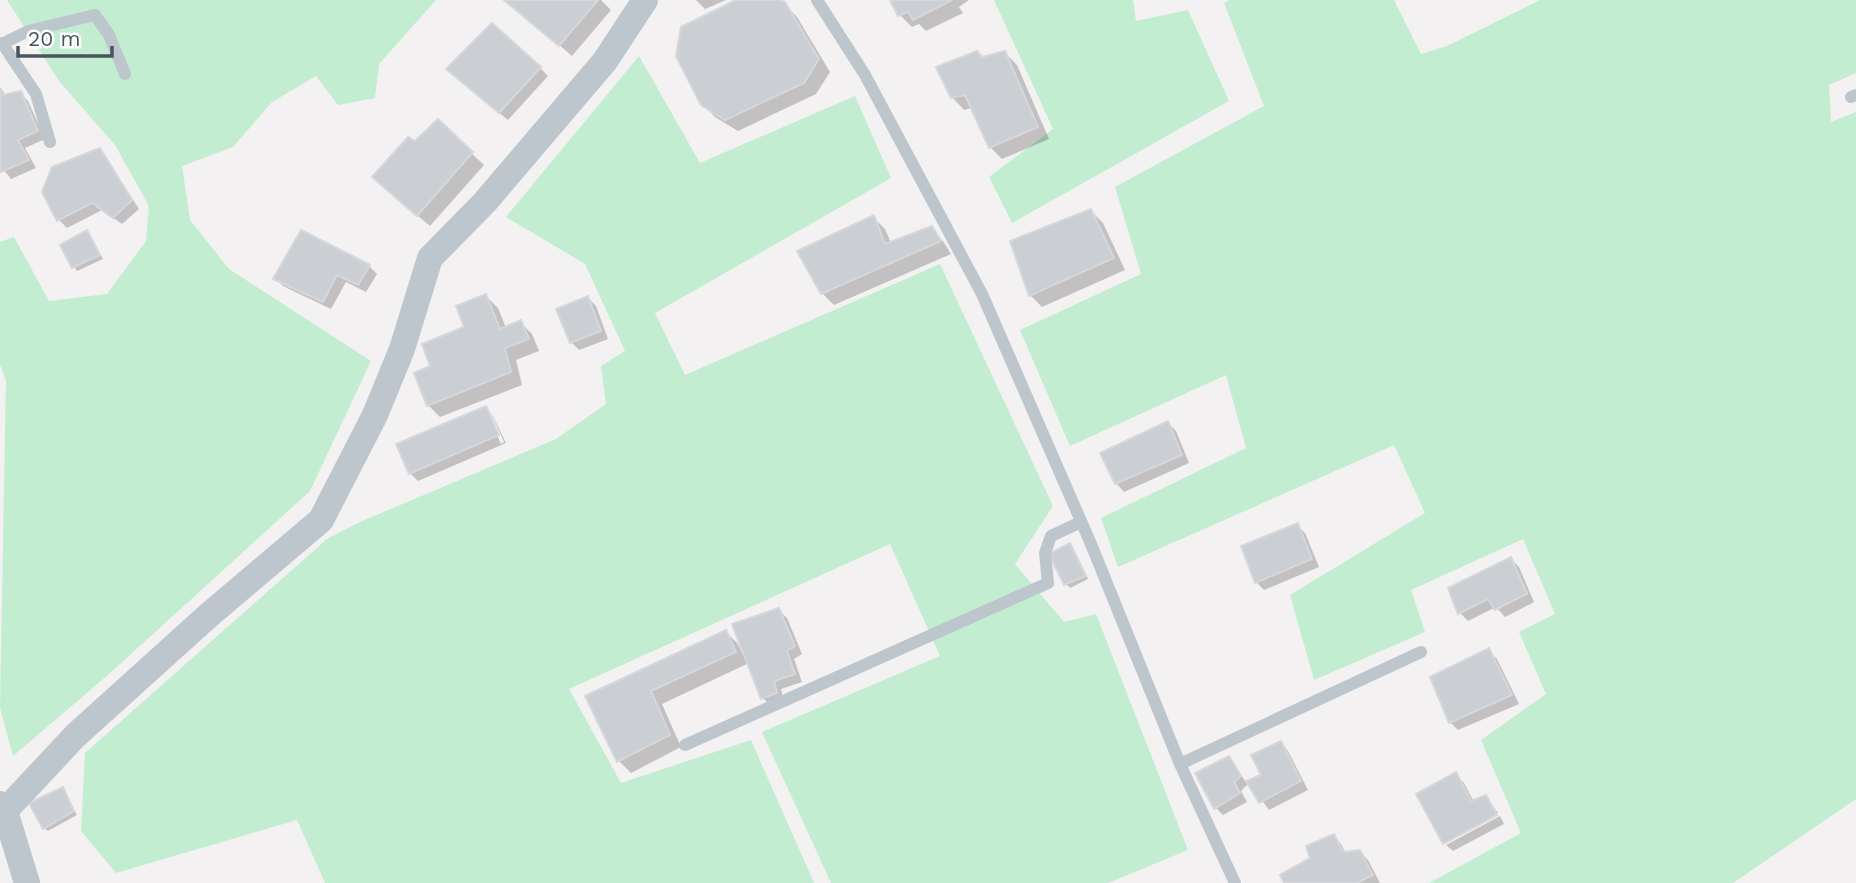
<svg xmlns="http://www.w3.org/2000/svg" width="1856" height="883" font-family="'Work Sans',sans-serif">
  <rect width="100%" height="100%" fill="#f3f1f1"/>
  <g fill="#c2edd1">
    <path d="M7 0H436L379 64 375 98 338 105 316 76 272 102 233 147 182 166 190 220 229 269 371 361 310 491 109 674 13 756 0 708 6 380 0 365V242L14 237 49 301 107 294 146 241 149 206 115 145 59 81Z"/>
    <path d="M994 0H1133L1136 21 1188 10 1229 101 1012 223 989 177 1053 129Z"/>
    <path d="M1229 0H1394L1421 54 1447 46 1540 0H1856V73L1829 85 1831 122 1856 112V799L1733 883H1429L1521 833 1481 740 1546 694 1519 632 1555 614 1523 539 1411 590 1425 632 1314 680 1290 595 1425 513 1394 445 1118 567 1101 518 1246 448 1226 375 1070 446 1020 330 1141 274 1115 187 1264 106 1224 3Z"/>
    <path d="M639 56 700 163 855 96 891 178 655 313 685 375 940 264 1053 506 1015 564 1064 622 1096 614 1188 850 1108 883H831L762 732 940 656 890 544 569 689 621 783 751 740 814 883H325L297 820 116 873 81 831 85 753 327 539 360 522 556 439 606 404 601 366 625 351 585 264 506 217Z"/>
  </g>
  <g fill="#0003" fill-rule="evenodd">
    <path d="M507 0H601L611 10 572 56Z"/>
    <path d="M696 0H726L705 9Z"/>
    <path d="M740 0H773L784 4 797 17 830 72 816 94 738 131 715 117 703 104Z"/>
    <path d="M892 0H969L959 7 963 13 926 31 919 24 912 27 900 15Z"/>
    <path d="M1005 53 1017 65 1049 139 1002 159 990 147 972 108 964 110 952 97 983 59Z"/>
    <path d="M540 68 548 76 508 120 456 77Z"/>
    <path d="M0 87 6 96 20 93 28 101 45 139 25 148 36 168 11 179 0 165Z"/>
    <path d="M438 122 484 165 430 226 386 189 416 143Z"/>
    <path d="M99 151 107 159 139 209 122 224 102 210 67 228 59 220Z"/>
    <path d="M1091 211 1103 223 1125 270 1042 307 1030 295Z"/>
    <path d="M873 217 885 229 891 243 931 229 943 241 951 254 834 305 822 293Z"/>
    <path d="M90 236 103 259 77 271 63 246Z"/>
    <path d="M369 266 377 274 366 292 346 282 331 309 283 286 275 278Z"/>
    <path d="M486 296 498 308 506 328 520 322 532 334 539 351 516 360 522 385 440 417 428 405 432 367 466 329Z"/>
    <path d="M588 298 596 306 608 339 579 350 571 342Z"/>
    <path d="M485 408 493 416 506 443 418 481 410 473ZM488 415H492L504 442 501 444Z"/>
    <path d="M1168 423 1176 431 1189 463 1124 492 1116 483Z"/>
    <path d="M1297 525 1305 533 1319 567 1264 590 1256 582Z"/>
    <path d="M1070 545 1088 579 1070 588 1066 584Z"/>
    <path d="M1511 559 1519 567 1534 602 1505 617 1496 607 1468 621 1460 613Z"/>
    <path d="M778 610 787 618 802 654 794 659 802 682 781 689 784 701 771 706 763 698 749 663 662 704 681 747 631 773 619 761 587 697 726 632 738 644 745 659 747 658Z"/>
    <path d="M1489 651 1497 659 1519 704 1458 730 1450 722Z"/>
    <path d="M1280 743 1288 751 1308 790 1269 810 1249 783 1241 791 1247 802 1223 815 1215 807 1228 758 1246 782 1264 776Z"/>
    <path d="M1456 775 1464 783 1474 802 1486 797 1498 813 1445 843 1418 795Z"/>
    <path d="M62 790 77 815 48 831 44 828Z"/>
    <path d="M1500 816 1504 824 1453 851 1446 845Z"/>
    <path d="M1333 836 1341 844 1346 853 1360 852 1368 860 1380 883H1286L1312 859Z"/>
  </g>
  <g fill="#cbced3" stroke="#d5d7dc" stroke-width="2">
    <path d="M504 0H598L559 46Z"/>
    <path d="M736 0H778L785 2 819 59 804 83 725 120 701 105 676 56 681 27Z"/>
    <path d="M890 0H952L913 20 908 12 898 16Z"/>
    <path d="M492 23 541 67 499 113 446 69Z"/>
    <path d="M977 51 982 57 1005 51 1038 127 989 148 965 95 951 98 936 67Z"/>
    <path d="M0 90 3 95 21 91 38 131 18 140 29 160 1 172Z"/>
    <path d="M438 119 473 152 417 216 372 177 408 137 415 141Z"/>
    <path d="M100 148 132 200 113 218 92 203 57 221 42 192 52 167Z"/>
    <path d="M1091 209 1114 258 1029 296 1010 241Z"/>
    <path d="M874 215 885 244 932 226 941 241 821 294 797 251Z"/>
    <path d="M87 230 100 255 72 268 60 245Z"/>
    <path d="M301 230 370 265 358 285 337 275 323 302 273 279Z"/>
    <path d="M486 294 500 329 521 320 529 339 505 348 511 372 427 406 414 373 430 366 422 344 464 327 456 306Z"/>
    <path d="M588 296 601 331 570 343 556 309Z"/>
    <path d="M486 406 499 435 409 474 396 444Z"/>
    <path d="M1168 421 1182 455 1115 484 1100 453Z"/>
    <path d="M1298 523 1312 559 1255 583 1241 546Z"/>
    <path d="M1070 543 1086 576 1064 585 1049 554Z"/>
    <path d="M1511 557 1527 594 1495 610 1488 599 1458 614 1448 588Z"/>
    <path d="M779 608 795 646 787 651 795 674 774 681 777 693 761 699 732 624Z"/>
    <path d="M726 630 736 652 651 691 670 735 617 762 585 696Z"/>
    <path d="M1489 648 1512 695 1449 723 1430 677Z"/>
    <path d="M1281 741 1301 781 1259 803 1246 781 1261 775 1251 755Z"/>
    <path d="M1229 756 1241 776 1234 782 1240 793 1214 809 1195 773Z"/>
    <path d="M1456 772 1471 801 1486 795 1497 815 1443 844 1416 794Z"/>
    <path d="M63 787 74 811 43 829 29 803Z"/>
    <path d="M1334 834 1343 852 1360 850 1373 875 1357 883H1284L1280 875 1310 858 1306 846Z"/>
  </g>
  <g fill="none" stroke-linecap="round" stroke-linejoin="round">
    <g stroke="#bdc6cc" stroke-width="12">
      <path d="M817 0 865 75 982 294 1091 544 1180 764 1235 883"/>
      <path d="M2 43 36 94 50 142"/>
      <path d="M0 45 28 31 95 15 109 35 125 74"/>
      <path d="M1851 97 1856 95"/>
      <path d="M685 745 1048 583 1045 553 1051 536 1081 522"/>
      <path d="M1180 764 1421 652"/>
    </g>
    <g stroke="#bdc6cc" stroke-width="26">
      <path d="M0 804 5 811 27 883"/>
      <path d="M5 811 75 736 209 615 321 520 375 415 402 349 430 258 485 202 605 61 645 0"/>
    </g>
  </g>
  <path d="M18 46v10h94v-10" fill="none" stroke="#49555d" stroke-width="3.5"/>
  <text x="28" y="46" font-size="21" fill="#49555d" stroke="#ffffff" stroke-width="5" paint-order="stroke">20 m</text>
</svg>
